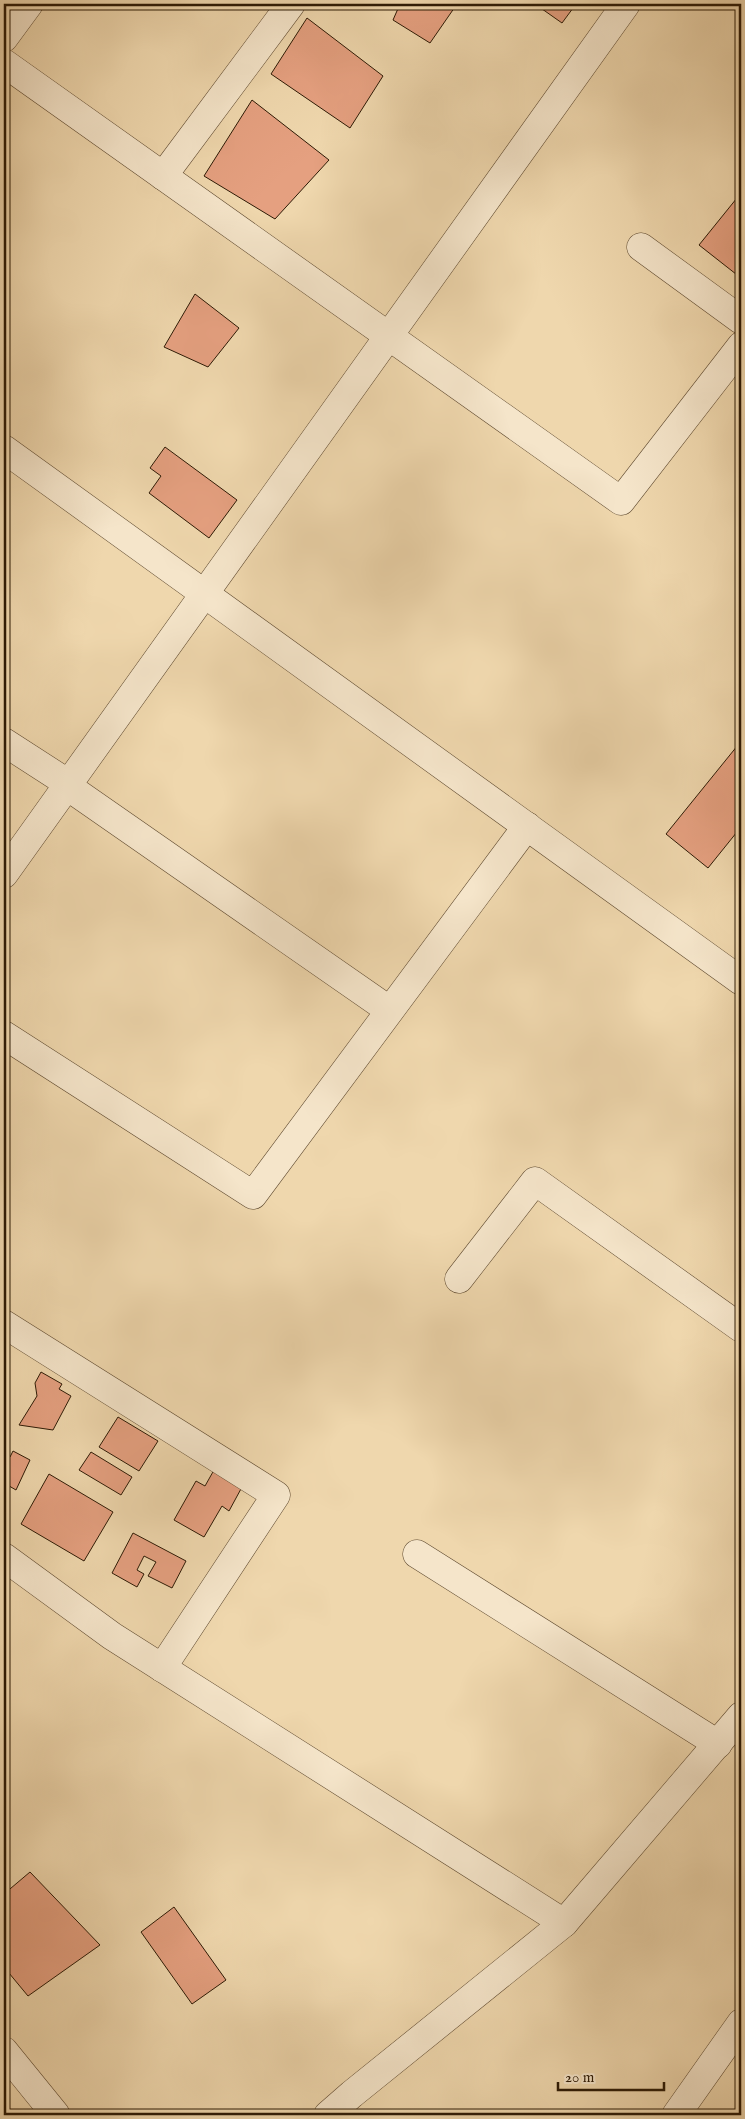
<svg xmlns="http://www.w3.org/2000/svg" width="745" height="2119" font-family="'IM FELL English',serif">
  <rect width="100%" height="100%" fill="#efd7ad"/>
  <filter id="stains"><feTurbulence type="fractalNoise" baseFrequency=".004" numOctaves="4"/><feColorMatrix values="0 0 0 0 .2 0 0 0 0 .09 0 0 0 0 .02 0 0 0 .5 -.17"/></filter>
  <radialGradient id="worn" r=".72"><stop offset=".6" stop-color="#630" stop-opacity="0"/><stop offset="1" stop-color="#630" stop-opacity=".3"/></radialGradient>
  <g fill="#e5a080" stroke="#2d1a05">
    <path d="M400 4H457L430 43 393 20Z"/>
    <path d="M535 4H576L562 23Z"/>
    <path d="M307 18 383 76 350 128 271 74Z"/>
    <path d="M252 100 329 160 275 219 204 176Z"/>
    <path d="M741 193V278L699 245Z"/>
    <path d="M195 294 239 328 208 367 164 347Z"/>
    <path d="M165 447 237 500 209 538 149 493 161 476 150 468Z"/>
    <path d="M738 745 741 747V827L708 868 666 834Z"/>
    <path d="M41 1372 62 1384 59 1389 71 1396 53 1430 19 1425 37 1396 35 1383Z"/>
    <path d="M118 1417 158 1441 139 1471 99 1447Z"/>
    <path d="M13 1451 30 1460 16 1490 4 1483V1454L10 1457Z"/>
    <path d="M91 1452 132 1477 121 1495 79 1470Z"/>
    <path d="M214 1470 242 1487 229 1511 222 1506 204 1537 174 1520 196 1481 205 1486Z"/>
    <path d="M49 1474 113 1512 84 1561 21 1524Z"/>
    <path d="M133 1533 186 1561 172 1588 148 1576 156 1562 144 1556 137 1570 144 1574 137 1587 112 1573Z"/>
    <path d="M30 1872 100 1945 28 1996 4 1967V1894Z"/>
    <path d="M174 1907 226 1980 192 2004 141 1932Z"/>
  </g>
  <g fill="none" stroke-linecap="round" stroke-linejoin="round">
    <g stroke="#5e492f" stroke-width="29">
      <g id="minor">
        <path d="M4 38 29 4"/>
        <path d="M4 63 621 501 741 346"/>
        <path d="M163 176 291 4"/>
        <path d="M641 247 741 320"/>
        <path d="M4 449 741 981"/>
        <path d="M4 742 66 782 67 786 389 1010"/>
        <path d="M4 874 626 4"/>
        <path d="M4 1035 253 1195 527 826"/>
        <path d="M459 1279 535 1181 741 1328"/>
        <path d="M4 1324 276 1495 162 1668"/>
        <path d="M417 1554 718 1744"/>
        <path d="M4 1557 112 1636 564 1923"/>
        <path d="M4 2051 56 2115"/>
        <path d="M328 2115 352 2094 564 1923 741 1716"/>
        <path d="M676 2115 741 2023"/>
      </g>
    </g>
    <use href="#minor" stroke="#f5e5ca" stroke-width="28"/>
  </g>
  <rect width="745" height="2119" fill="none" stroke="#efd7ad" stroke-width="20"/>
  <rect x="5" y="5" width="735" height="2109" fill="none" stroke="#2d1a05" stroke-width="2.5"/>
  <rect x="10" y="10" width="725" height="2099" fill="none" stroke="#2d1a05"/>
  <path d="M558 2082v8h106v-8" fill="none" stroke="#2d1a05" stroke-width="2.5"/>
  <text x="565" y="2082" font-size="15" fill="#2d1a05" stroke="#f5e5ca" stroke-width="4" paint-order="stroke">20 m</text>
  <rect width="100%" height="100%" filter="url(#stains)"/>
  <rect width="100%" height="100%" fill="url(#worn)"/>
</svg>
